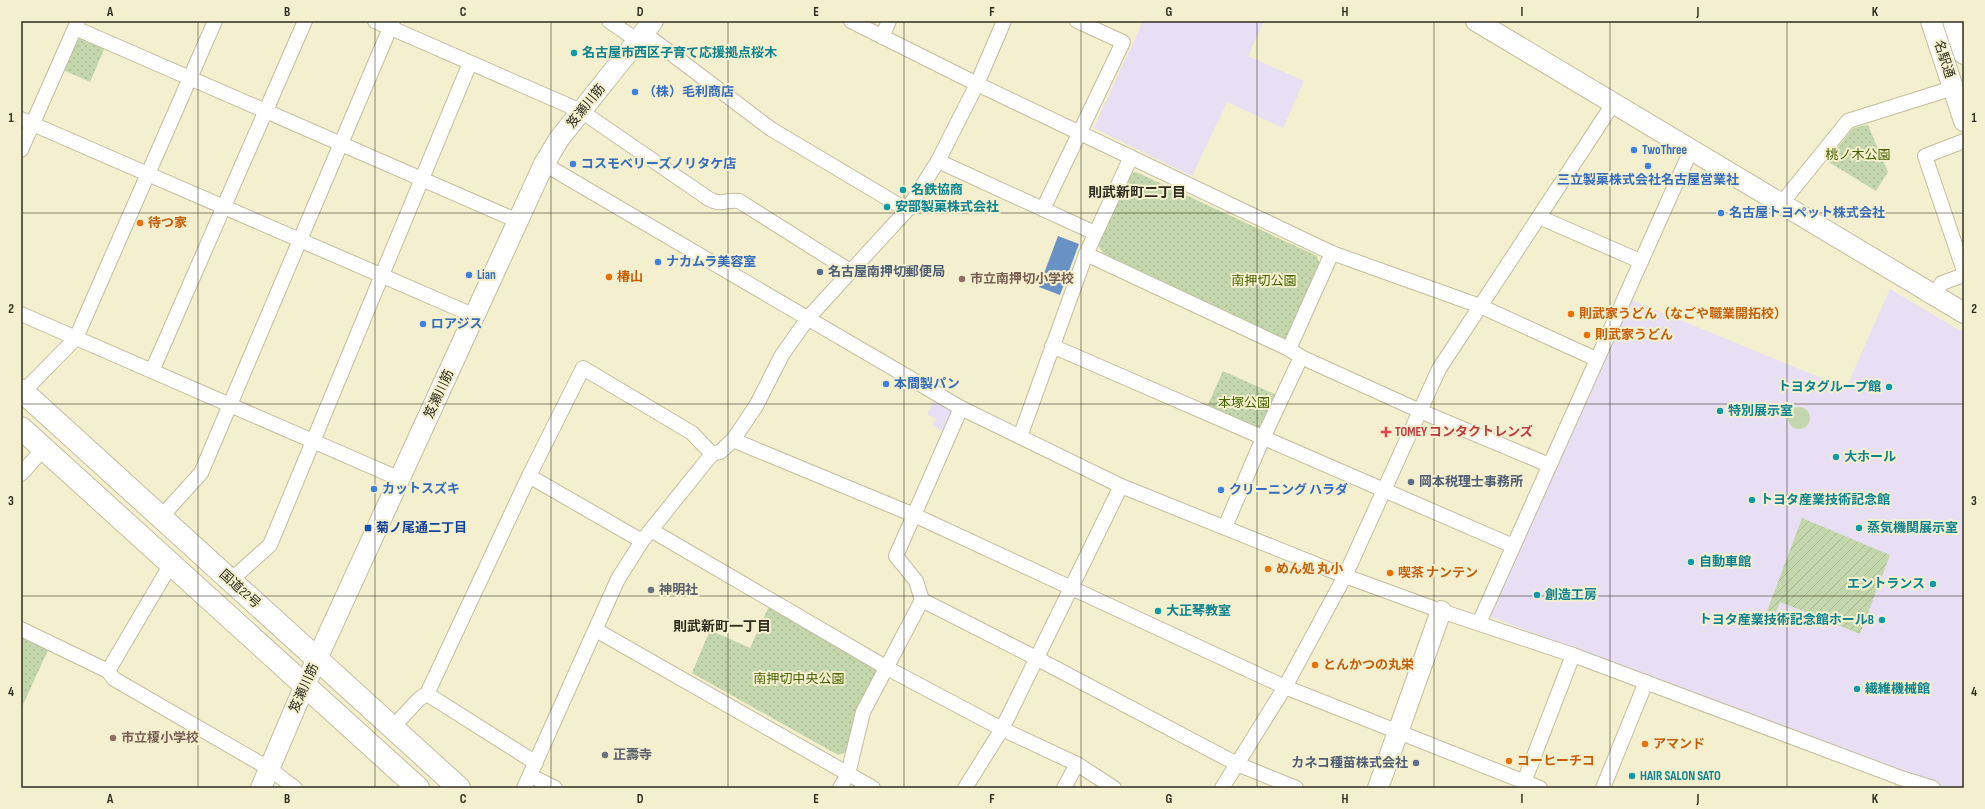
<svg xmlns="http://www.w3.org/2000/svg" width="1985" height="809" font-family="'Sofia Sans Condensed','Noto Sans JP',sans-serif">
  <defs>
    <pattern id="park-dots" width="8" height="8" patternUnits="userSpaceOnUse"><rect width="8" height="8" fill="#c4d7ac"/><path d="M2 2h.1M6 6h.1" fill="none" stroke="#a9b994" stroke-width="1.8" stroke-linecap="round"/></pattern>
    <pattern id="garden-furrows" width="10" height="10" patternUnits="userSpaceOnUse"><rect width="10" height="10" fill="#c4d7ac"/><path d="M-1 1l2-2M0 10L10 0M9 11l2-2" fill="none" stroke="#a9b994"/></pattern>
  </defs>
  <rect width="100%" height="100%" fill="#f4efce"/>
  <g fill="#e8dff4">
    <path d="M1143 21H1264L1248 56 1304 81 1283 128 1227 102 1192 176 1094 128Z"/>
    <path d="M1890 289 1964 333V788H1949L1902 773 1491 617 1490 612 1631 300 1846 388Z"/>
    <path d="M934 401 954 413 943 432 932 425 936 419 927 414Z"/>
  </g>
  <circle fill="#c4d7ac" cx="1799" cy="418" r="11"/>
  <g fill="url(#park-dots)">
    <path d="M81 34 106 45 90 82 61 69 75 36Z"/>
    <path d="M1868 125 1888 172 1876 191 1827 161 1853 128Z"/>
    <path d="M1136 172 1317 256 1320 266 1289 338 1281 340 1103 254 1098 244 1131 174Z"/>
    <path d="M1223 371 1279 396 1258 432 1206 409Z"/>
    <path d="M769 606 876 669 878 675 850 751 838 755 692 673 710 630 750 648Z"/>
    <path d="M21 635 49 648 21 709Z"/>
  </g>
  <path fill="url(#garden-furrows)" d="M1802 518 1890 555 1860 634 1780 602 1775 614 1767 611Z"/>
  <path fill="#6a91c4" d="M1058 236 1079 244 1060 295 1039 287Z"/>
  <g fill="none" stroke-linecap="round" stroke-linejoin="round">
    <g stroke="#c3be9f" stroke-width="16">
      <g id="street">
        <path d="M375 21 581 111 709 199C722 206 727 199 739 201L850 271"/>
        <path d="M609 21 638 41"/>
        <path d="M851 21 977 84 1332 253 1480 306 1596 359"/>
        <path d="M75 28 518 221"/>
        <path d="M644 33 771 129 907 210"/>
        <path d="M882 37 889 21"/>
        <path d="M21 119 475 316"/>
        <path d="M1964 141 1925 156 1964 271"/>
        <path d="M21 150 78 21"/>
        <path d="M938 161 1095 233"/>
        <path d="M544 164 961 408 1121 486 1345 576 1441 611 1573 655 1901 778 1933 788"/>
        <path d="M1781 204 1848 121 1953 88"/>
        <path d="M1043 209 1123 42 1077 21"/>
        <path d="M1539 217 1640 261"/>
        <path d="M1086 254 1289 349 1301 357 1420 411 1549 465"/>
        <path d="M1934 295 1942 283 1964 275"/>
        <path d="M21 314 400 479"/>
        <path d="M1052 346 1513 546"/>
        <path d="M1289 349 1332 253"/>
        <path d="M152 371 305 21"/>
        <path d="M23 392 76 338 215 21"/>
        <path d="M1020 437 1086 254 1131 157"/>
        <path d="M733 440 914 515 1285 687 1540 788"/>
        <path d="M21 474 44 448"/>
        <path d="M529 476 642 541"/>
        <path d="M161 517 201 473 393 21"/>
        <path d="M1225 527 1263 438 1301 357"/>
        <path d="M651 530 887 668 1002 729 1077 764 1114 788"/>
        <path d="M231 580 270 545 470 63"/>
        <path d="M922 600 1036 658 1237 764 1296 788"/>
        <path d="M1479 623 1691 150"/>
        <path d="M21 629 108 671 114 679 270 769 295 788"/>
        <path d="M596 630 873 788"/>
        <path d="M108 671 171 564"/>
        <path d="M393 727 419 699 427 694"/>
        <path d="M536 763 427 694 529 476 583 368 692 433 712 454"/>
        <path d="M531 776 555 788"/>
        <path d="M1524 782 1573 655"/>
        <path d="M524 788 618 579 642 541 712 454 720 452 733 440 756 406 782 355 808 318 907 210 938 161 977 84 1004 21"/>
        <path d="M840 788 848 774 863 712 922 600 916 581 896 556 961 408"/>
        <path d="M965 788 1002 729 1121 486"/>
        <path d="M1064 788 1077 764"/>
        <path d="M1222 788 1285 687 1345 576 1439 369 1613 104"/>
        <path d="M1603 788 1646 682"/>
      </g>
    </g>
    <g stroke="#c3be9f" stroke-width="22">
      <g id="secondary">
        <path d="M1476 21 1964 313"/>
        <path d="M1931 21 1964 121"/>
        <path d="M1953 21 1964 54"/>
        <path d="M261 788 305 685 544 164 559 139 653 21"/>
        <path d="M1378 788 1441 611"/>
      </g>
    </g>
    <g stroke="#c3be9f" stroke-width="24">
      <g id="highway">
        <path d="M21 390 459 788"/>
        <path d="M21 428 418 788"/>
      </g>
    </g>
    <use href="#street" stroke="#fff" stroke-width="14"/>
    <use href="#secondary" stroke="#fff" stroke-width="20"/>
    <use href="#highway" stroke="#fff" stroke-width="22"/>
  </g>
  <path fill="none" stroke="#2f2d20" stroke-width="1" stroke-opacity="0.55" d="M198 21V788M375 21V788M551 21V788M728 21V788M904 21V788M1081 21V788M1257 21V788M1434 21V788M1610 21V788M1787 21V788M21 213H1964M21 404H1964M21 596H1964"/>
  <g fill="#0f9aa8" stroke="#f4efce" stroke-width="1.5">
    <circle cx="574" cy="53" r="4"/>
    <circle cx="903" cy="190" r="4"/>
    <circle cx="887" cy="207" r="4"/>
    <circle cx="1889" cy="387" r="4"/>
    <circle cx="1720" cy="411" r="4"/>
    <circle cx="1836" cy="457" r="4"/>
    <circle cx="1752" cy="500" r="4"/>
    <circle cx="1859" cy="528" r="4"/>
    <circle cx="1691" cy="562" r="4"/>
    <circle cx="1933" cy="584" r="4"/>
    <circle cx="1537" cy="595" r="4"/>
    <circle cx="1158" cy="611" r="4"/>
    <circle cx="1882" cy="620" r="4"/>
    <circle cx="1857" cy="689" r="4"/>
    <circle cx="1632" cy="776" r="4"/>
  </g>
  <g fill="#3f7fe0" stroke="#f4efce" stroke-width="1.5">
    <circle cx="635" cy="92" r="4"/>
    <circle cx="1634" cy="150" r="4"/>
    <circle cx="573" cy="164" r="4"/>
    <circle cx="1648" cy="166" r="4"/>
    <circle cx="1721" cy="213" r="4"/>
    <circle cx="658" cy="262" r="4"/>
    <circle cx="469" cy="275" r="4"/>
    <circle cx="423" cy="324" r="4"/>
    <circle cx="886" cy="384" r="4"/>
    <circle cx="374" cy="489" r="4"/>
    <circle cx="1221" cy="490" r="4"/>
  </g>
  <g fill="#e8710a" stroke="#f4efce" stroke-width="1.5">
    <circle cx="140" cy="223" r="4"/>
    <circle cx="609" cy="277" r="4"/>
    <circle cx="1571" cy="314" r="4"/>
    <circle cx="1587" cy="335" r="4"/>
    <circle cx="1268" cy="569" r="4"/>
    <circle cx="1390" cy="573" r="4"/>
    <circle cx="1315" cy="665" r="4"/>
    <circle cx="1645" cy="744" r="4"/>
    <circle cx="1509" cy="761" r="4"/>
  </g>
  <g fill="#5c6f8a" stroke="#f4efce" stroke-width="1.5">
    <circle cx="820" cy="272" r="4"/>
    <circle cx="1411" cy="482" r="4"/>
    <circle cx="1416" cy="763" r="4"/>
  </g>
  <g fill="#8d6e63" stroke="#f4efce" stroke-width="1.5">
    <circle cx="962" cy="279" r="4"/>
    <circle cx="113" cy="738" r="4"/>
  </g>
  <path fill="#e0444e" stroke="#f4efce" stroke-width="1.5" d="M1384 426h4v4h4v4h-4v4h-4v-4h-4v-4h4z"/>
  <rect fill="#1a4fb4" stroke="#f4efce" stroke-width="1.5" x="364" y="524" width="8" height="8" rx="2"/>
  <g fill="#6b7280" stroke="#f4efce" stroke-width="1.5">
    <circle cx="651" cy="590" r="4"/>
    <circle cx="605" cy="755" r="4"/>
  </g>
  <g text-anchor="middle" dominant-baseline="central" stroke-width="4" stroke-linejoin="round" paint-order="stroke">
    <g font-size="13" font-weight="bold" fill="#0d838f" stroke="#f4efce" text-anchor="start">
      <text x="582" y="53">名古屋市西区子育て応援拠点桜木</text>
      <text x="911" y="190">名鉄協商</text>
      <text x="895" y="207">安部製菓株式会社</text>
      <text x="1881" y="387" text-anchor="end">トヨタグループ館</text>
      <text x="1728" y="411">特別展示室</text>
      <text x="1844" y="457">大ホール</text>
      <text x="1760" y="500">トヨタ産業技術記念館</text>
      <text x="1867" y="528">蒸気機関展示室</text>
      <text x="1699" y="562">自動車館</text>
      <text x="1925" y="584" text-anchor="end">エントランス</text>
      <text x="1545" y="595">創造工房</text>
      <text x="1166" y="611">大正琴教室</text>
      <text x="1874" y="620" text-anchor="end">トヨタ産業技術記念館ホールB</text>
      <text x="1865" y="689">繊維機械館</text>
      <text x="1640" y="776">HAIR SALON SATO</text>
    </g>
    <g font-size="13" fill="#2f2d20" stroke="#f4efce">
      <text transform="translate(1944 59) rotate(72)">名駅通</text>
      <text transform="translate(586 106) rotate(-51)">笈瀬川筋</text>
      <text transform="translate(439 394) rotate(-65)">笈瀬川筋</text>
      <text transform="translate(240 589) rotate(42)">国道22号</text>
      <text transform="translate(304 688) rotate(-66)">笈瀬川筋</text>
    </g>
    <g font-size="13" font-weight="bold" fill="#366cbe" stroke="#f4efce" text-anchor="start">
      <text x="643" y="92">（株）毛利商店</text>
      <text x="1642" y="150">TwoThree</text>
      <text x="581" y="164">コスモベリーズノリタケ店</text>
      <text x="1648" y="180" text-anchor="middle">三立製菓株式会社名古屋営業社</text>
      <text x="1729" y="213">名古屋トヨペット株式会社</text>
      <text x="666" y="262">ナカムラ美容室</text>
      <text x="477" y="275">Lian</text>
      <text x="431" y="324">ロアジス</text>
      <text x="894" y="384">本間製パン</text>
      <text x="382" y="489">カットスズキ</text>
      <text x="1229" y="490">クリーニング ハラダ</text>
    </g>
    <g font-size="13" fill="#466301" stroke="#f4efce">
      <text x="1858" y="155">桃ノ木公園</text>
      <text x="1264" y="281">南押切公園</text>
      <text x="1244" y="403">本塚公園</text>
      <text x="799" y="679">南押切中央公園</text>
    </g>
    <g font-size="13" font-weight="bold" fill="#c56008" stroke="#f4efce" text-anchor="start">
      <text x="148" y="223">待つ家</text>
      <text x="617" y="277">椿山</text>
      <text x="1579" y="314">則武家うどん（なごや職業開拓校）</text>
      <text x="1595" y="335">則武家うどん</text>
      <text x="1276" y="569">めん処 丸小</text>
      <text x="1398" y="573">喫茶 ナンテン</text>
      <text x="1323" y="665">とんかつの丸栄</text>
      <text x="1653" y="744">アマンド</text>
      <text x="1517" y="761">コーヒーチコ</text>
    </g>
    <g font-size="13" font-weight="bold" fill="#4e5e75" stroke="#f4efce" text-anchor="start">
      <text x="828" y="272">名古屋南押切郵便局</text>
      <text x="1419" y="482">岡本税理士事務所</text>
      <text x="1408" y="763" text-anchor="end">カネコ種苗株式会社</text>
    </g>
    <g font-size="13" font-weight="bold" fill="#785e54" stroke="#f4efce" text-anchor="start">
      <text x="970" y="279">市立南押切小学校</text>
      <text x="121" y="738">市立榎小学校</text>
    </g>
    <g font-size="13" font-weight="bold" fill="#be3a42" stroke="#f4efce" text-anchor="start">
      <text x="1395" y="432">TOMEY コンタクトレンズ</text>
    </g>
    <g font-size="13" font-weight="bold" fill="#164399" stroke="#f4efce" text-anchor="start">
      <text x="376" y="528">菊ノ尾通二丁目</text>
    </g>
    <g font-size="13" font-weight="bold" fill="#5b616d" stroke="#f4efce" text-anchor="start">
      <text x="659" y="590">神明社</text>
      <text x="613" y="755">正壽寺</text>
    </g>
    <g font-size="14" font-weight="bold" fill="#2f2d20" stroke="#f4efce">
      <text x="1137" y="192">則武新町二丁目</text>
      <text x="722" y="626">則武新町一丁目</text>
    </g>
  </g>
  <rect width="1985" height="809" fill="none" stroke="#f4efce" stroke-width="44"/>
  <rect x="22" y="22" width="1941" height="765" fill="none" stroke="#2f2d20" stroke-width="1.5"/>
  <g font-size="13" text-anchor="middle" font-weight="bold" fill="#2f2d20">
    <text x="110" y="16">A</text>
    <text x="287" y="16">B</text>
    <text x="463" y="16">C</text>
    <text x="640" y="16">D</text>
    <text x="816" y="16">E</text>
    <text x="992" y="16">F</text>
    <text x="1169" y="16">G</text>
    <text x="1345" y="16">H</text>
    <text x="1522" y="16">I</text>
    <text x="1698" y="16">J</text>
    <text x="1875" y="16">K</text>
    <text x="11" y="122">1</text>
    <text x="1974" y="122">1</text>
    <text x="11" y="313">2</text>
    <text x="1974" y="313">2</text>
    <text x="11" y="505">3</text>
    <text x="1974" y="505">3</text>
    <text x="11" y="696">4</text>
    <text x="1974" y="696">4</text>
    <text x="110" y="803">A</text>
    <text x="287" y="803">B</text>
    <text x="463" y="803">C</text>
    <text x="640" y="803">D</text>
    <text x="816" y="803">E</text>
    <text x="992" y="803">F</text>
    <text x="1169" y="803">G</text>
    <text x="1345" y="803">H</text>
    <text x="1522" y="803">I</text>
    <text x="1698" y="803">J</text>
    <text x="1875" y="803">K</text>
  </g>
</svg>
